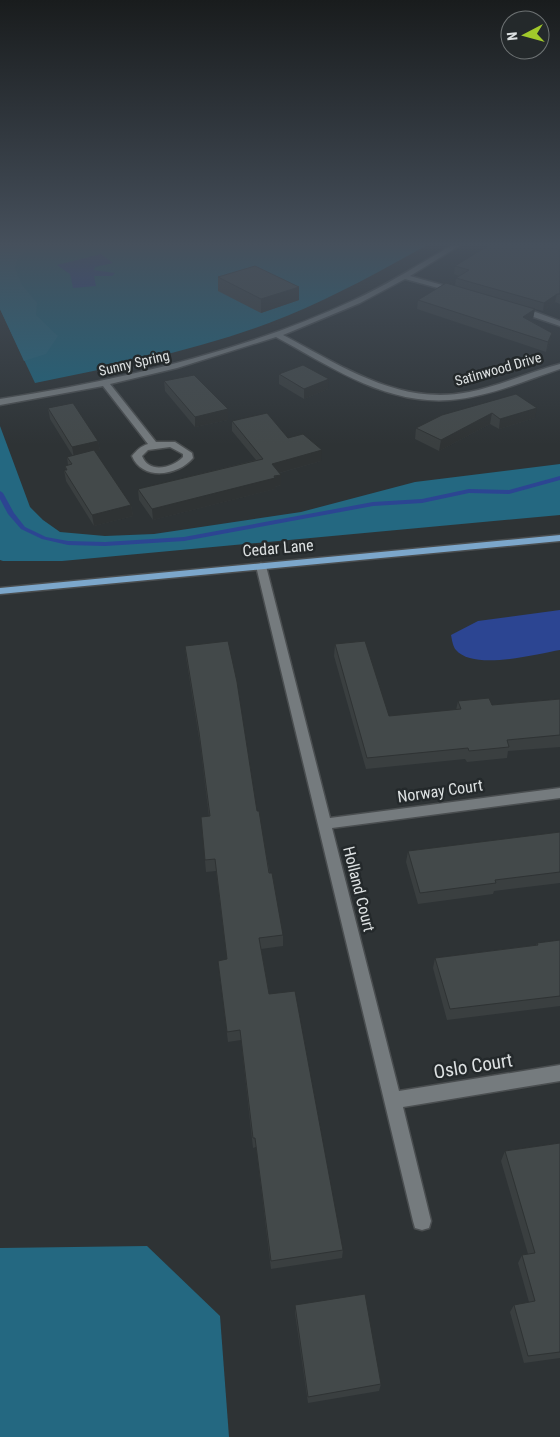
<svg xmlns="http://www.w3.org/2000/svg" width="560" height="1437" font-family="'Roboto Condensed',sans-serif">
  <rect width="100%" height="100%" fill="#2e3335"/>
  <path fill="#1d657e" d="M0 244H429C377 273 325 302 269 323 194 351 114 367 35 383L0 309Z"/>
  <g fill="#246881">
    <path d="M0 244H32L18 258 15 268 22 285 37 303 36 315 58 336 46 354 24 361 0 309Z"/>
    <path d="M0 426 30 507 43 520 60 532 105 536 154 534 301 512 415 482 560 464V515L62 561H3L0 560Z"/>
    <path d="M147 1246 220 1316 229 1437H0V1248Z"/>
  </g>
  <g fill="#2c4592">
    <path d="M101 254 113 263 95 267 94 270 115 273 112 276H94L96 286 73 288 70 274 57 265Z"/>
    <path d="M560 610V650C536 654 474 671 456 650 453 647 452 640 451 635L478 621Z"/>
  </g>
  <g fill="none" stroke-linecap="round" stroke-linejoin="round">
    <path fill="#2c4592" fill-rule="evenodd" d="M560 476V480L509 494 469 493 422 503 373 506 184 541 105 546 68 545 42 539 21 529 8 514 0 499V491L3 493 14 513 25 527 46 537 68 541 105 542 184 537 373 502 422 499 469 489 509 490Z"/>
    <g stroke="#4a4e50" stroke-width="3">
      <g id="minor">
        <path d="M454 244H462L410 276 460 290V294L405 279 360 303 283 335C342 366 399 406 469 392 500 386 529 372 560 364V369C524 381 488 397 450 400 385 405 330 366 276 337L177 368 110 384 156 442H175L192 453 193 458C178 476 142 481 132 456 137 450 141 446 148 444L103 386 0 405V399C121 380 243 352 354 300 389 284 421 263 454 244ZM170 447 183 454V457C172 468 149 474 142 456L148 450Z"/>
        <path d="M516 307H522L560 321V326L516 311Z"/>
        <path d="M261 563 266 566 330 818 560 788V798L332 828 399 1091 560 1065V1081L403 1107 431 1221 429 1228 422 1230 415 1228 413 1221 256 566Z"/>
      </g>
    </g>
    <g stroke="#4a4e50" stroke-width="3">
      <path id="major" d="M560 535V541L0 594V588Z"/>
    </g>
    <use href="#minor" fill="#757b7e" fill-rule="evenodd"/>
    <use href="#major" fill="#7ca7cb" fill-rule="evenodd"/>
  </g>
  <g fill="#3a3f40">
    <path d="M560 244V304L555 302 543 311 535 309 533 318 530 320 552 333 550 342 546 352 417 309 418 300 455 286 456 278 459 276 454 274 455 266Z"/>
    <path d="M218 277 299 300 261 313 218 291Z"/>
    <path d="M279 374 328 389 304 399 279 384Z"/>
    <path d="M164 381 228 420 195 427 165 391Z"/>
    <path d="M516 394 535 418 499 429 490 424 439 451 415 439 416 428Z"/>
    <path d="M48 408 98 441 100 451 95 452 131 505 133 516 94 526 66 481 64 470H66L65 466 68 465 67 457 73 456 50 419Z"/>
    <path d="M232 421 288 438 321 461 280 473 281 485 275 487V489L153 520 139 500 138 489 256 460 232 431Z"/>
    <path d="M335 644 389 716 456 710 458 701 492 705 560 699V747L508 751 507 758 467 762 465 759 366 769 334 656Z"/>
    <path d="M185 646 257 811 283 935V946L261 949 269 994 343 1250 342 1258 271 1269 256 1147 253 1148 241 1040 228 1042 218 961 227 960 216 871 206 872 201 817 209 816 200 744 186 657Z"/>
    <path d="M560 832V883L494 891 493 894 418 904 406 862 408 851Z"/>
    <path d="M560 940V1006L447 1020 433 968 435 958 536 945 537 943Z"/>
    <path d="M560 1143V1358L524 1363 510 1312 514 1305 529 1302 518 1263 522 1255 528 1254 501 1161 505 1151Z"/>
    <path d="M295 1305 381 1384 379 1391 308 1403 295 1313Z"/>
  </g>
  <g fill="#2f3334">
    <path d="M299 287V300L261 313V299Z"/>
    <path d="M557 294 555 302 543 311 544 303Z"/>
    <path d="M535 309 533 318 522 326 523 317Z"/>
    <path d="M552 333 550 342 546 352 548 342Z"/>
    <path d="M329 379 328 389 304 399V389Z"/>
    <path d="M537 408 535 418 499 429 500 419Z"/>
    <path d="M228 409V420L195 427V417Z"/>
    <path d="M492 413 490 424 439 451 441 440Z"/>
    <path d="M98 441 100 451 74 457 72 447Z"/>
    <path d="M322 450 321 461 272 475V464Z"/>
    <path d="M281 475V485L275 487V489L153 520 152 509Z"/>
    <path d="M131 505 133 516 94 526 92 515Z"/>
  </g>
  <g fill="#43494a" stroke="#2f3334">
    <path d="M491 244H560V294H557L544 303 456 278 469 270 455 266Z"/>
    <path d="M255 266 299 287 261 299 218 277Z"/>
    <path d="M446 283 535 309 523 317 552 333 548 342 418 300Z"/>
    <path d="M303 365 329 379 304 389 279 374Z"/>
    <path d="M194 375 228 409 195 417 164 381Z"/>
    <path d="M516 394 537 408 500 419 492 413 441 440 416 428 442 415Z"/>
    <path d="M73 403 98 441 72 447 48 408Z"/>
    <path d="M267 413 288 438 303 434 322 450 272 464 281 475 274 476 275 478 152 509 138 489 263 459 232 421Z"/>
    <path d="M94 450 131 505 92 515 64 470H67L65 466 72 464 67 457Z"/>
    <path d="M228 641 237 682 257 811H259L269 873H272L283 935 259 938 269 994 295 991 343 1250 271 1261 255 1138H253L240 1030 227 1032 218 961 227 959 215 859 205 860 201 817 210 816 199 732 185 646Z"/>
    <path d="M365 641 389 716 461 709 458 701 489 698 492 705 560 699V735L507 740 509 747 469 751 468 748 367 758 335 644Z"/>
    <path d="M560 832V872L495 880 496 883 420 893 408 851Z"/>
    <path d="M560 940V996L450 1009 435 958 538 945 537 943Z"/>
    <path d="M560 1143V1352L528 1356 514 1305 535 1301 522 1255 535 1253 505 1151Z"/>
    <path d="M365 1294 381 1384 308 1397 295 1305Z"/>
  </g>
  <linearGradient id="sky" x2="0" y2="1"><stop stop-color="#191c1d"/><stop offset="0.55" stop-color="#46505c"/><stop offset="1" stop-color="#46505c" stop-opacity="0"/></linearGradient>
  <rect width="560" height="445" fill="url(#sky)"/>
  <g text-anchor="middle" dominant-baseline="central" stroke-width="5" stroke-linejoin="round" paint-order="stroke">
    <g font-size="14" fill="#dde1e2" stroke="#24292b">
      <text transform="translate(134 363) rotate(-13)">Sunny Spring</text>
      <text transform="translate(498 369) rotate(-16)">Satinwood Drive</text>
    </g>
    <g font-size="16" fill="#dde1e2" stroke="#24292b">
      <text transform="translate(278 548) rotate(-5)">Cedar Lane</text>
      <text transform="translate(440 791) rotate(-8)">Norway Court</text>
      <text transform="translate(359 889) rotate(76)">Holland Court</text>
    </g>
    <g font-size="19" fill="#dde1e2" stroke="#24292b">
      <text transform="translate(473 1066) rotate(-9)">Oslo Court</text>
    </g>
  </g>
  <g transform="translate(525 35) rotate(264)"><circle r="24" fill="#24292b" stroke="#6e7374"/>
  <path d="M0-4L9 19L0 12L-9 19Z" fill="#a1c92b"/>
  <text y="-8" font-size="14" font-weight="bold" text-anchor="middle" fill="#dde1e2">N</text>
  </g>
</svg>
